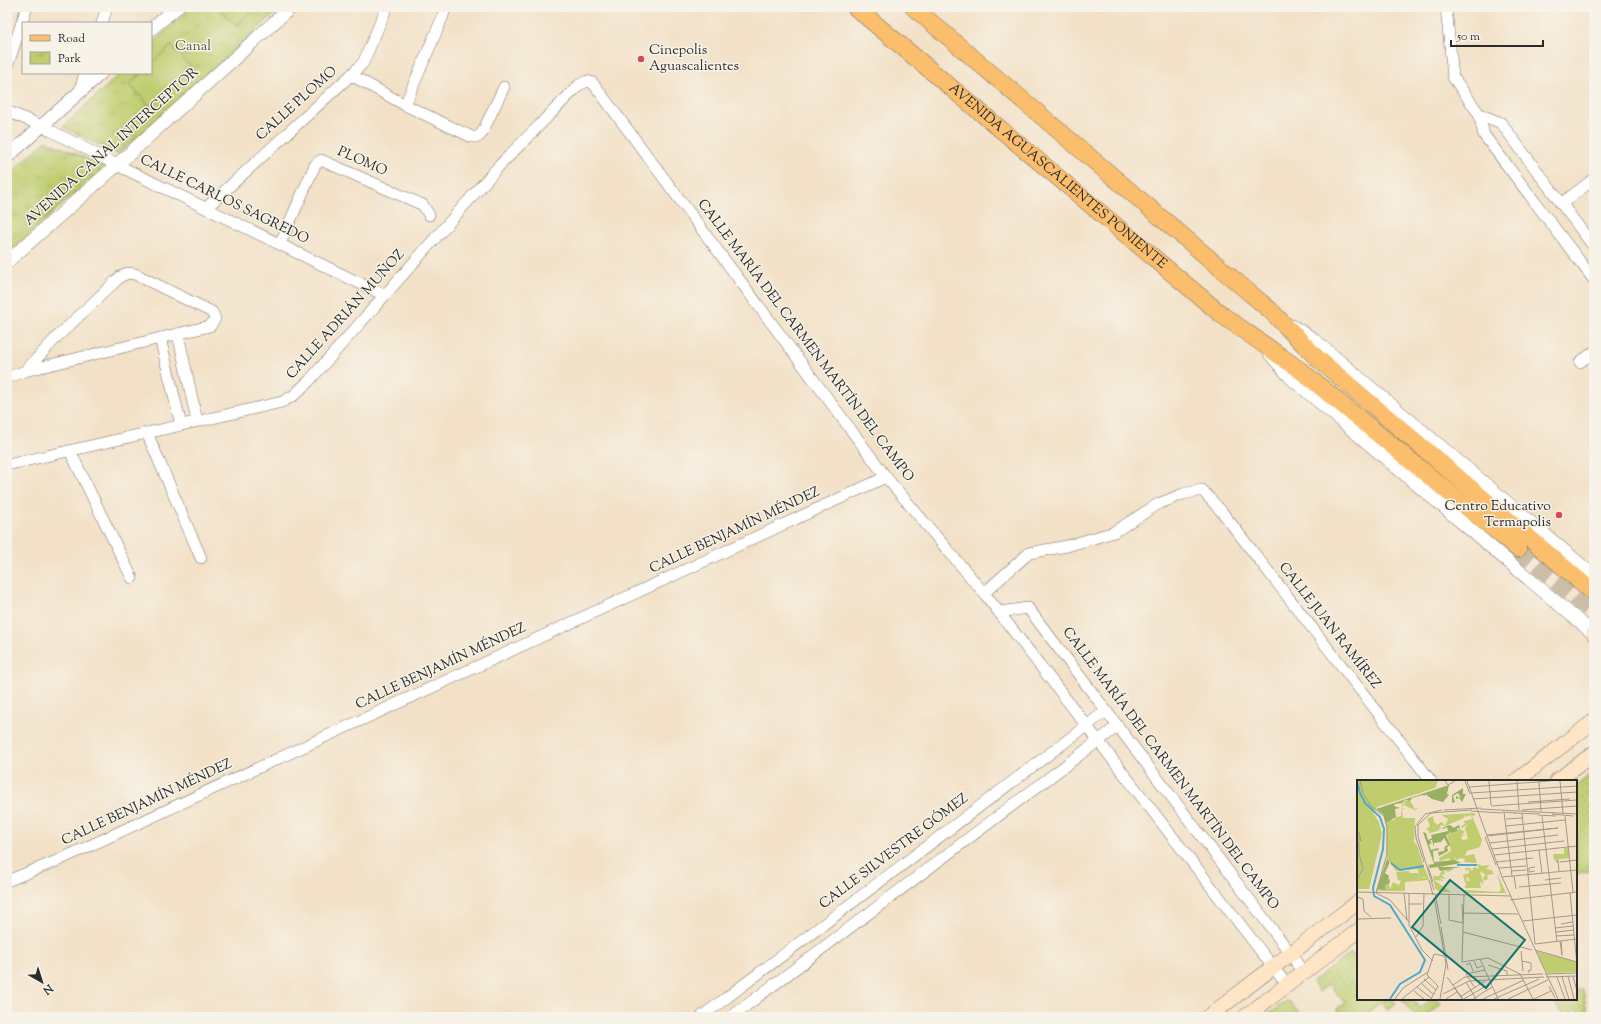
<svg xmlns="http://www.w3.org/2000/svg" width="1601" height="1024" font-family="'Sorts Mill Goudy',serif">
  <defs>
    <pattern id="grass-dots" width="8" height="8" patternUnits="userSpaceOnUse"><rect width="8" height="8" fill="#bfcd6f"/><path d="M2 2h.1M6 6h.1" fill="none" stroke="#a4b060" stroke-width="1.8" stroke-linecap="round"/></pattern>
    <pattern id="park-tufts" width="24" height="20" patternUnits="userSpaceOnUse"><rect width="24" height="20" fill="#bfcd6f"/><path d="M3 7l-1-3M5 7V3M7 7l1-3M15 17l-1-3M17 17v-4M19 17l1-3" fill="none" stroke="#a4b060"/></pattern>
  </defs>
  <rect width="100%" height="100%" fill="#f7f3e8"/>
  <filter id="ink" filterUnits="userSpaceOnUse"><feTurbulence type="fractalNoise" baseFrequency=".025" numOctaves="2"/><feDisplacementMap in="SourceGraphic" scale="8" xChannelSelector="R" yChannelSelector="G"/><feConvolveMatrix kernelMatrix="1 2 1 2 8 2 1 2 1" color-interpolation-filters="sRGB"/></filter>
  <filter id="wash" filterUnits="userSpaceOnUse"><feTurbulence type="fractalNoise" baseFrequency=".012" numOctaves="4" result="noise"/><feDisplacementMap in="SourceGraphic" scale="16" xChannelSelector="R" yChannelSelector="G"/><feGaussianBlur stdDeviation="0.9" result="paint"/><feColorMatrix in="noise" values="0 0 0 0 0 0 0 0 0 0 0 0 0 0 0 0 0 1.4 0 .05"/><feComposite in="paint" operator="in"/></filter>
  <g filter="url(#wash)">
    <rect width="100%" height="100%" fill="#f3e1c7"/>
    <g fill="url(#grass-dots)" stroke="#757c4d">
      <path d="M1594 772V869L1576 875V786Z"/>
      <path d="M1351 953 1358 963V979L1356 981 1358 985V999H1393L1396 1003 1387 1010 1381 1002 1367 1013 1364 1010C1352 1019 1349 1019 1336 1010L1345 1003 1329 984 1319 992 1312 982Z"/>
      <path d="M1583 990 1588 1017H1582L1575 1009 1565 1017 1553 1001 1554 999H1576V991Z"/>
      <path d="M1401 999H1413L1420 1008 1431 999H1437L1441 1004 1426 1016 1427 1017H1416Z"/>
      <path d="M1286 1001 1290 1002 1302 1017H1265Z"/>
    </g>
    <g fill="url(#park-tufts)" stroke="#757c4d">
      <path d="M191 7H282L118 154 63 127 121 73H151V45Z"/>
      <path d="M46 141 105 166 7 254V176Z"/>
    </g>
    <g fill="#bfcd6f" stroke="#757c4d">
      <path d="M218 7H257L236 26Z"/>
      <path d="M171 46 192 68 150 106 129 84 142 73H151V64Z"/>
    </g>
  </g>
  <g filter="url(#ink)">
    <g fill="none" stroke-linecap="round" stroke-linejoin="round">
      <path stroke="#cbbda8" stroke-width="17" stroke-dasharray="17 8" stroke-linecap="butt" d="M1518 549 1594 613"/>
      <g stroke="#716b62" stroke-width="12">
        <g id="minor">
          <path d="M1446 7 1453 77 1479 114 1484 135 1594 280"/>
          <path d="M102 23 107 7"/>
          <path d="M7 67 27 7"/>
          <path d="M351 75 405 105 472 137H478L482 133 504 87"/>
          <path d="M79 93 85 73"/>
          <path d="M405 105 443 16 445 7"/>
          <path d="M7 111 42 126 117 165 384 295"/>
          <path d="M1479 114 1501 123"/>
          <path d="M1501 123 1594 247"/>
          <path d="M1561 204 1594 179"/>
          <path d="M206 208 351 75 363 63 387 7"/>
          <path d="M280 244 315 165 321 160 423 205 429 215"/>
          <path d="M178 334 197 421"/>
          <path d="M160 338 181 425"/>
          <path d="M1580 362 1594 352"/>
          <path d="M7 378 25 371 210 326 215 319 212 312 135 274 127 273 120 277 57 337 25 371"/>
          <path d="M147 433 201 558"/>
          <path d="M70 451 132 578"/>
          <path d="M7 465 282 402 293 396 309 381 499 166 579 85 587 81 593 83 886 477 984 593 1287 985"/>
          <path d="M984 593 1029 553 1067 546 1114 532 1158 504 1183 494 1202 490 1222 512 1431 781"/>
          <path d="M999 612 1028 608 1291 954 1303 973"/>
          <path d="M7 881 59 860 886 477"/>
          <path d="M701 1017 1106 711"/>
          <path d="M731 1017 1118 726"/>
        </g>
      </g>
      <g stroke="#716b62" stroke-width="14">
        <g id="tertiary">
          <path d="M151 29 177 7"/>
          <path d="M7 157 101 73"/>
          <path d="M7 262 117 165 291 7"/>
          <path d="M1292 326 1313 339 1594 576"/>
          <path d="M1270 354 1291 378 1594 634"/>
        </g>
      </g>
      <g stroke="#716b62" stroke-width="16">
        <g id="secondary">
          <path d="M1594 633V634"/>
          <path d="M1516 781 1594 721"/>
          <path d="M1557 781 1594 753"/>
          <path d="M1208 1017 1358 902"/>
          <path d="M1245 1017 1358 931"/>
        </g>
      </g>
      <g stroke="#716b62" stroke-width="18">
        <g id="primary">
          <path id="s1" d="M855 7 1222 315 1300 370 1518 549"/>
          <path d="M913 7 1245 289 1270 310 1317 358 1594 593"/>
        </g>
      </g>
      <use href="#minor" stroke="#fff" stroke-width="11"/>
      <use href="#tertiary" stroke="#fff" stroke-width="13"/>
      <use href="#secondary" stroke="#fde5c5" stroke-width="15"/>
      <use href="#primary" stroke="#fabe6d" stroke-width="17"/>
    </g>
  </g>
  <g fill="#d1495b" stroke="#f7f3e8" stroke-width="1.5">
    <circle cx="641" cy="59" r="4"/>
    <circle cx="1559" cy="515" r="4"/>
  </g>
  <g text-anchor="middle" dominant-baseline="central" stroke-width="3" stroke-linejoin="round" paint-order="stroke">
    <g font-size="14" fill="#50543c" stroke="#f7f3e8">
      <text x="193" y="47">Canal</text>
    </g>
    <g font-size="14" fill="#2b2b2b" stroke="#f7f3e8" text-anchor="start">
      <text x="649" y="51">Cinepolis<tspan x="649" dy="16">Aguascalientes</tspan></text>
      <text x="1551" y="507" text-anchor="end">Centro Educativo<tspan x="1551" dy="16">Termapolis</tspan></text>
    </g>
    <g font-size="14" fill="#2b2b2b" stroke="#f7f3e8">
      <text transform="translate(297 104) rotate(-42)">CALLE PLOMO</text>
      <text transform="translate(112 147) rotate(-42)">AVENIDA CANAL INTERCEPTOR</text>
      <text transform="translate(362 162) rotate(24)">PLOMO</text>
      <text stroke="none"><textPath href="#s1" startOffset="264">AVENIDA AGUASCALIENTES PONIENTE</textPath></text>
      <text transform="translate(224 200) rotate(26)">CALLE CARLOS SAGREDO</text>
      <text transform="translate(346 315) rotate(-48)">CALLE ADRIÁN MUÑOZ</text>
      <text transform="translate(805 341) rotate(53)">CALLE MARÍA DEL CARMEN MARTÍN DEL CAMPO</text>
      <text transform="translate(735 531) rotate(-25)">CALLE BENJAMÍN MÉNDEZ</text>
      <text transform="translate(1329 626) rotate(52)">CALLE JUAN RAMÍREZ</text>
      <text transform="translate(441 667) rotate(-25)">CALLE BENJAMÍN MÉNDEZ</text>
      <text transform="translate(1170 769) rotate(53)">CALLE MARÍA DEL CARMEN MARTÍN DEL CAMPO</text>
      <text transform="translate(147 803) rotate(-25)">CALLE BENJAMÍN MÉNDEZ</text>
      <text transform="translate(894 852) rotate(-37)">CALLE SILVESTRE GÓMEZ</text>
    </g>
  </g>
  <g transform="translate(1357 780)">
    <rect width="220" height="220" fill="#f3e1c7"/>
    <path d="M0 1H81L78 8 20 27 16 33 22 42 25 54 12 109H0ZM47 21H53L58 29 65 27 58 30 46 25 45 28 48 29H45L46 38 35 42 39 37 44 36 45 24 42 23 48 24ZM117 33 119 35 115 36 125 60 123 67 110 71 108 76 117 74 120 83 106 82 109 80 105 78 99 80 97 76 98 80 93 82 92 78 83 81 82 78 94 71 90 55 103 49 108 52 104 55 109 54 104 57 105 60 111 59 108 48 111 44 105 48 104 46 108 44 107 41 115 39 114 35 108 37 107 34V38L88 46 91 39 84 35ZM76 36 77 42 80 44 79 46 84 42 86 43 88 46 83 45 84 48 81 50H84L70 54 73 52 69 49 73 46 70 39ZM120 84 125 85 122 86 133 85 129 89 135 90 136 94 130 95 131 99 127 101 126 97 129 95 124 92 129 90 123 92 126 101V105L122 98 124 108H108L110 98 111 101H113L111 97 109 98V103H108L106 95 112 93V89L109 91 108 88H113L115 91 117 87 122 89ZM68 88 72 100 48 102V111H19L21 104 20 109 28 110V104H32L33 109 36 102 42 105 44 101 41 100 39 92 52 91 53 93H61L62 98H69ZM88 89H97L91 92 87 90 88 94 84 95 89 99 82 98 87 101 77 100 94 112H82L78 108 76 96H82L84 92ZM140 93 149 113H107L108 110 142 112 144 109ZM179 171 220 182V192L190 193Z" fill="#bfcd6f"/>
    <path d="M92 5 90 14 92 15 86 22 75 19 68 14V16L65 15 55 18 53 21 48 20 45 23 38 24 37 26 43 28 38 29 39 37 34 40 32 84 28 93 32 96 30 102 32 98 33 101 32 104H28V110L20 109 30 79 31 53 27 35 19 29ZM106 8V14H109L105 22 102 18 99 19V16L104 18 101 13 96 16 98 22 95 23V15ZM92 45 95 46 96 48 102 45 103 49 100 48V51L94 53 92 51 93 53 89 55 93 65 90 67 91 71 82 76 81 72 87 71 88 66 91 65 87 58 84 62 77 63V67L75 60 72 61 75 62 72 65 74 70 81 68 82 70 76 71 77 82 98 80 104 83 82 87H103L83 91 81 87 73 88 71 85 77 84 66 52 69 53 71 60 75 58 74 55 91 51 90 47 86 49 85 48Z" fill="#97b062"/>
    <path d="M207 68H211L212 78 197 80 196 74H207Z" fill="#bfcd6f"/>
    <path d="M45 38H58L57 62 60 65 70 97 62 98 61 89 39 91 30 79 29 42ZM114 101a5 5 0 1 1 10 0a5 5 0 1 1-10 0Z" fill="#bfcd6f"/>
    <path fill="none" stroke="#51a8ce" stroke-width="2" d="M0 1 3 13 8 23 23 37 27 49 26 69 16 108 17 116 33 125 68 180 63 192 43 204 33 219M34 83 43 90 67 86M100 85H120"/>
    <path fill="none" stroke="#a39889" stroke-width="1" d="M3 1 6 13 14 26 27 36 30 47V74L19 113 33 120 52 142M88 1 91 5 98 1M108 1 113 14M110 1 145 97 201 219M132 1 134 25M160 1 162 30M203 1 206 33M182 2 184 31M112 7 193 1M114 13 220 6M116 19 220 12M171 22 213 19M134 26 220 20M123 29 220 34M87 30 124 28M165 30 220 26M114 31 145 33M145 32 159 33M147 32 155 96M157 33 182 34M165 34 178 164M195 34 216 36M181 35 199 36M185 36 200 162M208 36 216 112M149 39 165 38M149 46 208 40M130 55 201 48 130 56M0 56 4 61 2 52M128 57 139 85M133 63 201 55M135 69 207 61M182 70 185 93M137 75 220 66M67 82 59 58 58 47 68 34 85 30M140 82 176 78M201 82 199 81 201 80 202 91M203 82 220 80M71 87 76 102M178 87 172 88V92L178 91M142 88 169 86M155 91 169 90M157 96 159 109M145 97 220 90M0 99 6 89 2 73V61M72 100 76 115M188 100 204 98M162 107 204 103M77 110 61 57V45L74 33 115 30M0 112 154 116M47 113 50 140M213 113 220 185M52 114V145L65 170 76 181M78 114 84 144M92 114V140L106 143M107 114 105 182 131 178 163 194 176 219M0 117 6 119 7 131 14 137M77 117 89 184 83 219M153 120 220 112M52 124H65M105 124 106 142M105 133 161 134M0 139 34 138M166 141 220 135M204 144 216 142M84 147 91 190M198 148 216 146M106 152 175 170M199 152 217 150M199 156 217 155M59 157 66 146 67 113M203 161 205 175 204 161M178 164 220 159M178 170 220 182M164 171 166 191M123 179 141 219M117 181 120 188 125 186M165 181 174 183V190L171 191 172 193M109 185 113 183 116 191M131 185 150 191V195M71 192 70 195 81 206 74 219M188 194 220 193M211 196 217 219M216 196 220 211M90 197 106 219M189 197 220 196M200 197 208 219M205 197 212 219M67 199 79 210M109 202 119 219M64 203 76 214M96 205 108 197 186 194M192 206 198 218M60 207 74 218M97 207 105 219M118 208 109 194 128 190M57 211 67 219M86 214 112 201 187 197M103 217 128 201M38 219 46 208 71 192 77 174 87 176M45 219 72 197M89 219 100 212M107 219 134 203M116 219 135 207M126 219 167 200M137 219 182 199M151 219 191 200M177 219 194 211"/>
    <path fill="#0f766e" fill-opacity="0.15" stroke="#0f766e" stroke-width="2" d="M93 100 168 160 129 208 55 147Z"/>
    <rect width="220" height="220" fill="none" stroke="#2b2b2b" stroke-width="2"/>
  </g>
  <rect width="1601" height="1024" fill="none" stroke="#f7f3e8" stroke-width="24"/>
  <rect x="22" y="22" width="130" height="52" fill="#f7f3e8" stroke="#a5a39c"/>
  <rect x="30" y="35" width="20" height="6" fill="#fabe6d" stroke="#a5a39c"/>
  <text x="58" y="42" font-size="12" fill="#2b2b2b">Road</text>
  <rect x="30" y="52" width="20" height="12" fill="url(#park-tufts)" stroke="#a5a39c"/>
  <text x="58" y="62" font-size="12" fill="#2b2b2b">Park</text>
  <g transform="translate(42 982) rotate(141)" stroke="#f7f3e8" stroke-width="3" paint-order="stroke">
  <path d="M0-3L7 15L0 10L-7 15Z" fill="#2b2b2b"/>
  <text y="-6" font-size="11" font-weight="bold" text-anchor="middle" fill="#2b2b2b">N</text>
  </g>
  <path d="M1451 40v6h92v-6" fill="none" stroke="#2b2b2b" stroke-width="2"/>
  <text x="1457" y="40" font-size="12" fill="#2b2b2b" stroke="#f7f3e8" stroke-width="3" paint-order="stroke">50 m</text>
</svg>
